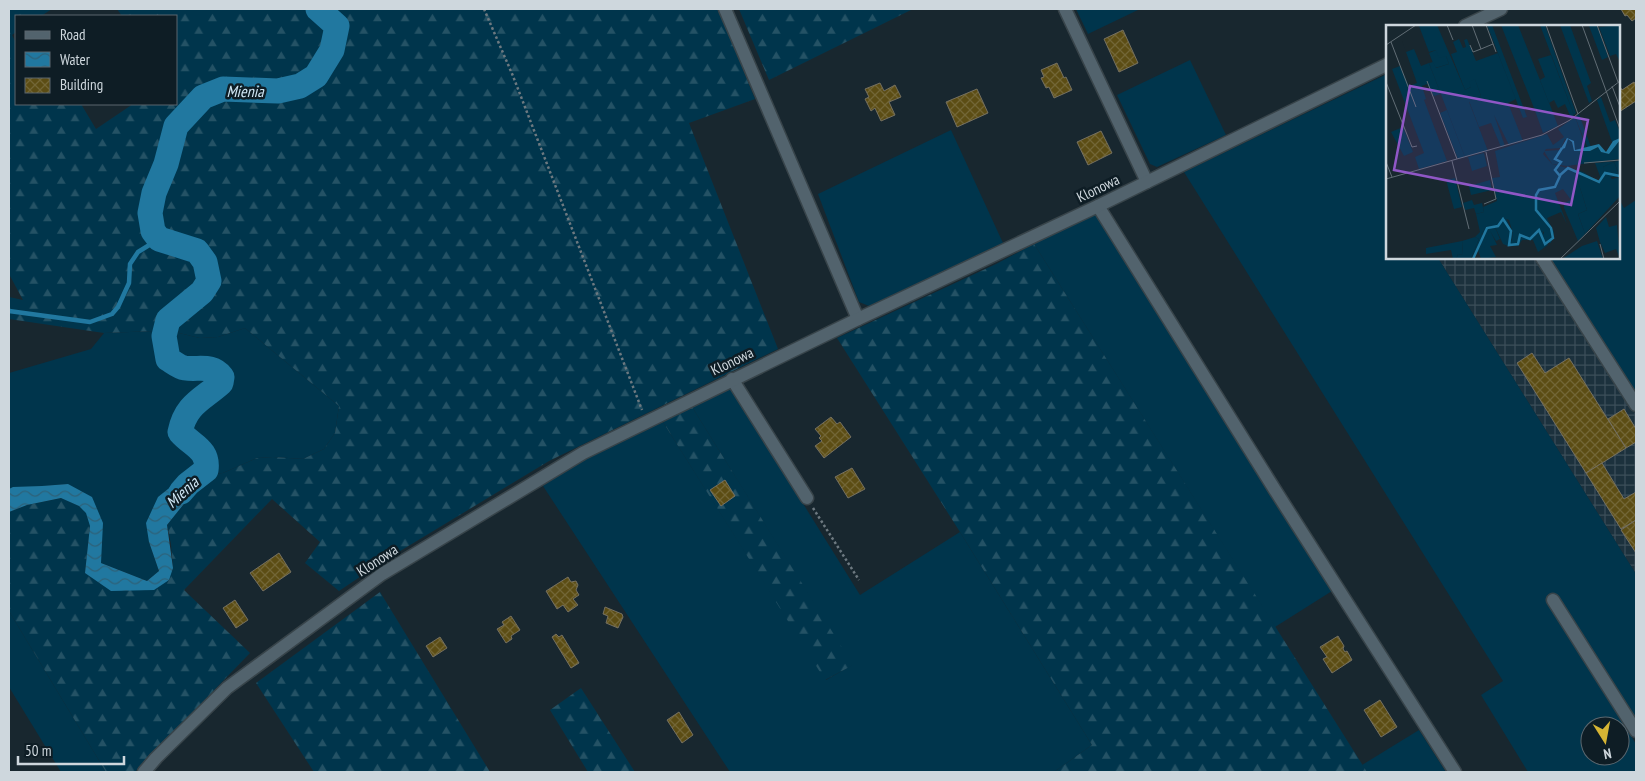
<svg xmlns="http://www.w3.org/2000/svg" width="1645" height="781" font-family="'PT Sans Narrow',sans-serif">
  <defs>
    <pattern id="industrial-grid" width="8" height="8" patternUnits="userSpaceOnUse" patternTransform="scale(1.25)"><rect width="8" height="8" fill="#1c313d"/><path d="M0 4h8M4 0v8" fill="none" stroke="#3c4e59"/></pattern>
    <pattern id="forest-firs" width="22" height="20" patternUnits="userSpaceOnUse" patternTransform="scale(1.25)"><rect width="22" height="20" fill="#00354c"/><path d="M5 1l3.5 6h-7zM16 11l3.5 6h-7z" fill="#245265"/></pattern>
    <pattern id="water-waves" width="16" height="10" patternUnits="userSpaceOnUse" patternTransform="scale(1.25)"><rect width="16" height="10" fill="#2178a0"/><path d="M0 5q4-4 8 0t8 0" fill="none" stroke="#2d627a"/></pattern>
    <pattern id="building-cross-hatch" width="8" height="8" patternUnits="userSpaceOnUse" patternTransform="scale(1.25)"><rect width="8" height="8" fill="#5c4d14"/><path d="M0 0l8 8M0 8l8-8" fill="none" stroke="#726636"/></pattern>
  </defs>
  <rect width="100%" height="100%" fill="#18272f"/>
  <path fill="url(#industrial-grid)" d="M1438 258H1547L1636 415V574Z"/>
  <g fill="#00354c" fill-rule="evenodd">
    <path d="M1076 9H1140L1088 34Z"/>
    <path d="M1190 60 1226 135 1157 167 1150 164 1117 95Z"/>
    <path d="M1387 74 1388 258H1438L1636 574V720L1555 594 1546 600 1636 744V772H1528L1481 695 1503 681 1184 172ZM1590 726H1620V756H1590Z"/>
    <path d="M951 130 1003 243 869 306 859 302 818 194Z"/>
    <path d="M1619 199 1624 208 1636 200V399L1547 258H1619Z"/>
    <path d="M1096 213 1332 591 1275 627 1034 244Z"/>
    <path d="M245 328 339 406 335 433 324 449 303 459 273 457 257 458 223 473 213 474 193 469 149 542 159 571 147 581 101 563V549L68 484 9 489V373L91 349 104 333 154 331 175 332 200 338 218 337Z"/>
    <path d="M731 388 860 595 960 532 1092 745 1054 772H730L543 486 591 454 663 422 826 680 852 665 692 407Z"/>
    <path d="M9 611 106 772H61L9 687Z"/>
    <path d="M1419 730 1446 772H1367L1362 765Z"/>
  </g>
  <g fill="url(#forest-firs)">
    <path d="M9 9H52L41 16H16V32L12 35 16 43V104H81L96 129 133 104H176V16H122L117 9H718L755 99 689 123 778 349 549 461 382 562 339 591 305 563 320 542 272 499 184 590 250 653 135 772H106L9 611V512L27 505 62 498 79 506 86 513 90 526 85 573 127 591 173 568 171 544 167 525 195 490 213 474 223 473 257 458 273 457 303 459 324 449 335 433 339 406 245 328 218 337 200 338 175 332 154 331 104 333 9 319V297L23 300 9 274Z"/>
    <path d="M739 9H913L769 80Z"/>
    <path d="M1034 244 1367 772H1054L1092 745 960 532 837 338 996 264Z"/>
    <path d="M692 407 853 665 825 680 663 422Z"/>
    <path d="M380 592 490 772H314L256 683Z"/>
    <path d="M581 688 635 772H588L550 710Z"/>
  </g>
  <path fill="url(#water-waves)" d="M200 467 213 474 195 490 167 525 173 568 169 580 154 590 111 591 85 573 90 526 86 513 79 506 61 498 27 505 9 512V489L13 487 42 486 68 484 92 497 103 523 101 563 147 581 159 571 149 542 146 523 158 497 193 469Z"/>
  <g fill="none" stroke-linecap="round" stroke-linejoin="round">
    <path stroke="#2178a0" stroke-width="4.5" d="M9 311 90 322 112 314 118 307 129 283 130 264 138 252 159 239"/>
    <path stroke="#2178a0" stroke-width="25" d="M181 492 188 484 206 470C209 449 192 446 180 432 186 404 202 400 221 383L222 377C212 364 199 370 185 368 179 367 173 362 168 359L164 336 168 320 202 292 209 281 205 262 197 251 159 239 153 231 150 213 154 193 166 164 176 126 203 97 223 89 278 91 300 86 316 76 332 50 337 26 318 9"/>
  </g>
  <g fill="url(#building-cross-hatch)" stroke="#757060">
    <path d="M1621 9H1636V18L1632 21 1627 15 1625 16Z"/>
    <path d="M1123 30 1138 63 1119 72 1104 39Z"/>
    <path d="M1057 63 1064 78 1066 77 1072 90 1054 98 1049 87 1046 88 1041 78 1044 77 1041 70Z"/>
    <path d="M1634 82 1636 85V101L1619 112V85L1622 90Z"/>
    <path d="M880 83 884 91 895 85 901 97 889 102 895 115 881 121 875 108 871 111 865 99 869 97 865 89Z"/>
    <path d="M977 89 988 113 957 127 946 102Z"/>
    <path d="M1101 131 1112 153 1088 165 1077 142Z"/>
    <path d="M1532 353 1545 373 1569 358 1626 448 1586 473 1517 363Z"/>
    <path d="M1624 409 1636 429V442L1626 448 1608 419Z"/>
    <path d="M831 417 837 424 840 422 851 437 824 458 815 446 822 441 819 438 821 436 815 429Z"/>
    <path d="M1602 463 1624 499 1636 492V520L1621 529 1586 473Z"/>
    <path d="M852 468 865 489 848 498 835 477Z"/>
    <path d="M725 480 735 496 721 506 710 490Z"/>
    <path d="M1636 520V553L1621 530Z"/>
    <path d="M279 553 291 572 263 591 250 573Z"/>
    <path d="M568 577 571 582 576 581 578 585 576 590 579 595 573 599 578 605 568 612 563 605 557 609 546 591Z"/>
    <path d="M235 600 248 620 236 628 223 608Z"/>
    <path d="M605 607 622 614 623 617 618 628 606 623 608 616 603 614Z"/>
    <path d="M511 616 520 630 511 636 512 639 506 643 497 629 504 625 502 622Z"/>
    <path d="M556 634 559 637 562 635 579 663 571 668 552 637Z"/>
    <path d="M1338 636 1344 646 1343 649 1345 652 1347 651 1352 660 1332 673 1323 659 1327 657 1320 647Z"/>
    <path d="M440 637 447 648 433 657 426 646Z"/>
    <path d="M1380 700 1397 727 1381 737 1364 710Z"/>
    <path d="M679 712 693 735 682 743 667 720Z"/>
  </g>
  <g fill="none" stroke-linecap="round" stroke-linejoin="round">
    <g stroke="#38444a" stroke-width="15">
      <g id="minor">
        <path d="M725 9 858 319"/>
        <path d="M1065 9 1147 182"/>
        <path d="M1465 26 1501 9"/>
        <path d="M1098 206 1275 490 1455 772"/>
        <path d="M1542 258 1636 405"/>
        <path d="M732 379 807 498"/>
        <path d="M1553 600 1636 731"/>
        <path d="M144 772 156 758 227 688 382 574 583 453 858 319 1098 206 1388 64"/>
      </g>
    </g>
    <g stroke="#6d7980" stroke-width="2.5" stroke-dasharray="2.5 2.5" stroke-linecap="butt">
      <path d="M484 9 513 76 642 410"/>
      <path d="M813 508 859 580"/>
    </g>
    <use href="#minor" stroke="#52636d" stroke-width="12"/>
  </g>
  <g text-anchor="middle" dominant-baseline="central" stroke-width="5" stroke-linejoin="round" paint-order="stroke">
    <g font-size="15" fill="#ced7dd" stroke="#0e1d25">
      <text transform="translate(1098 188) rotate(-26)">Klonowa</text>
      <text transform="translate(732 361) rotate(-26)">Klonowa</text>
      <text transform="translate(377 560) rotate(-33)">Klonowa</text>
    </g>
    <g font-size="16" font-style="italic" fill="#d1e8f6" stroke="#0e1d25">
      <text x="245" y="91">Mienia</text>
      <text transform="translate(182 492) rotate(-42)">Mienia</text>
    </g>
  </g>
  <g transform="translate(1386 25)">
    <rect width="234" height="234" fill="#18272f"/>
    <path d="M115 0H132L164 80 148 83ZM154 0H159L190 88 188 90ZM211 0 222 32 216 35 203 1ZM234 0V35H233L230 29 224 31 213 2ZM15 13 20 27 28 24 35 41 43 38 55 69 48 71 41 59 36 61 40 74 38 75 61 136 33 144 29 132 38 128 6 44 14 41 23 61 31 58ZM73 14 77 23 80 22 78 15 81 14 90 36 112 28 130 74 122 78 137 116 123 120 108 90 119 121 115 122 105 98 93 102 83 76 95 71 89 55 85 62 79 65 65 29 71 27 67 17ZM50 25 60 31 63 39 49 43 43 28ZM215 72 224 97 229 95 234 107V113L226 117 211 75ZM61 85 79 132 72 134 54 88ZM193 89 205 122 202 124 189 92ZM17 102 27 127 18 131 5 107ZM182 114 186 117 188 126H204L213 122 215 127 223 129 234 115 233 134 181 141 166 139 158 126 174 125ZM98 128 101 141 86 146 82 132ZM234 136V152L228 137 217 142 226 154 234 152V171L199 209 192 189 201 185 189 147 212 158 215 154 209 138ZM69 153 76 182 68 184 60 155ZM86 175 88 180 96 178 98 187 90 189 88 183 79 185 77 178ZM120 193 127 209 125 216 131 220 134 209 156 205 162 220 152 227 147 215H136L132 221H122L117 219 109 202 94 210 101 201ZM104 205 111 220 104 221 110 232 95 234 92 225ZM89 212 93 214 85 234H70L72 229 77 230 76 216Z" fill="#00354c"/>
    <path d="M51 0 79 65 85 62 83 57 89 54 95 71 83 77 102 126 79 132 43 38 47 37 50 43 63 39 60 31 53 33 50 25 43 27 33 1ZM101 0H106L141 92 137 93ZM174 0H184L205 58 201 61 206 76 203 78ZM165 30 188 90 185 93 179 79 172 83 168 75 163 78 154 55 159 52 152 34ZM153 80H164L172 101 157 108 148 83ZM189 92 201 125H189L188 116 179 114 175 123 160 124 157 129 166 139 197 147 212 156 189 147 201 185 192 189 199 209 192 216 178 183V178L185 175 177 164 169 168 181 199 175 187 161 193 168 207 165 218 157 216 158 207 152 205 144 213 134 209 130 220 125 218 127 209 123 195 117 193 111 199 101 201 95 209 98 210 101 203 109 202 114 214 110 216 104 206 98 223 94 219 85 234 93 214 89 212 94 207 90 189 98 187 97 182 111 176 106 153 114 152 109 126 161 109 167 120 178 112 172 104ZM228 137 234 152H219L217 142ZM104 155 106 165 85 170 83 161ZM220 192 223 202 231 200 234 234 230 224 219 228 214 217 210 203ZM76 216 77 230 72 229 70 234H67L65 225 40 229V223Z" fill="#00354c"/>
    <path d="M211 216 217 234H176L196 221Z" fill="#00354c"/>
    <path d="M181 113 188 116 189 125 213 119 220 127 227 116 234 113V115L223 129 215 127 212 122 204 126H188L186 117 182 114 179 123 174 125Z" fill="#2178a0"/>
    <path fill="none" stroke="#2178a0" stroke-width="2.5" d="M173 151 182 143 213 157 219 148 234 151M87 234 101 203 112 201 117 194 125 206 123 220 132 219 134 210 144 214 153 205 159 219 167 213 165 203 150 185V170L153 165 169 162 174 151 169 145 175 137 169 134 176 123"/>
    <path fill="none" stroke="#616d75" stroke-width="1" d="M61 0 67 15M86 0 95 24 107 19M100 0 110 27M160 0 192 89M196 0 234 104M211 0 232 57M5 17 30 82M0 20 30 0M84 20 87 27 95 24M41 56 71 134M0 57 26 122 31 121M226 61 234 82M66 136 83 204M0 137 6 152M198 138 234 135M0 154 156 110 184 95 234 56M98 179 110 174 100 127M214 219 218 234M174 234 234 176"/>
    <path fill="#9057c6" fill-opacity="0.15" stroke="#9057c6" stroke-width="2.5" d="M24 61 202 95 185 180 8 145Z"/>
    <rect width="234" height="234" fill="none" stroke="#ced7dd" stroke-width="2.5"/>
  </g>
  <rect width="1645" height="781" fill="none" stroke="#ced7dd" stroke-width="20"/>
  <rect x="15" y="15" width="162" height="90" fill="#0e1d25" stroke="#5b676f"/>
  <rect x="25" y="31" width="25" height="8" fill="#52636d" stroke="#5b676f"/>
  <text x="60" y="40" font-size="15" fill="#ced7dd">Road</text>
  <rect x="25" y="52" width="25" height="15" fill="url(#water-waves)" stroke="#5b676f"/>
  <text x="60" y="65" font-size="15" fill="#ced7dd">Water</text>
  <rect x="25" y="78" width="25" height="15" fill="url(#building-cross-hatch)" stroke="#5b676f"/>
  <text x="60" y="90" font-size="15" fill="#ced7dd">Building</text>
  <g transform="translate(1605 741) rotate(169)"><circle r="24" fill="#0e1d25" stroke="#5b676f"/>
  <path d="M0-4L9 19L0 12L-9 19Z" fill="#d6b534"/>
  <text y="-8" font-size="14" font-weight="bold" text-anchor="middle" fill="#ced7dd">N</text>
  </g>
  <path d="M18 756v8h106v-8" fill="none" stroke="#ced7dd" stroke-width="2.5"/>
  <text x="25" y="756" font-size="15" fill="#ced7dd" stroke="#0e1d25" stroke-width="4" paint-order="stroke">50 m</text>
</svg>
